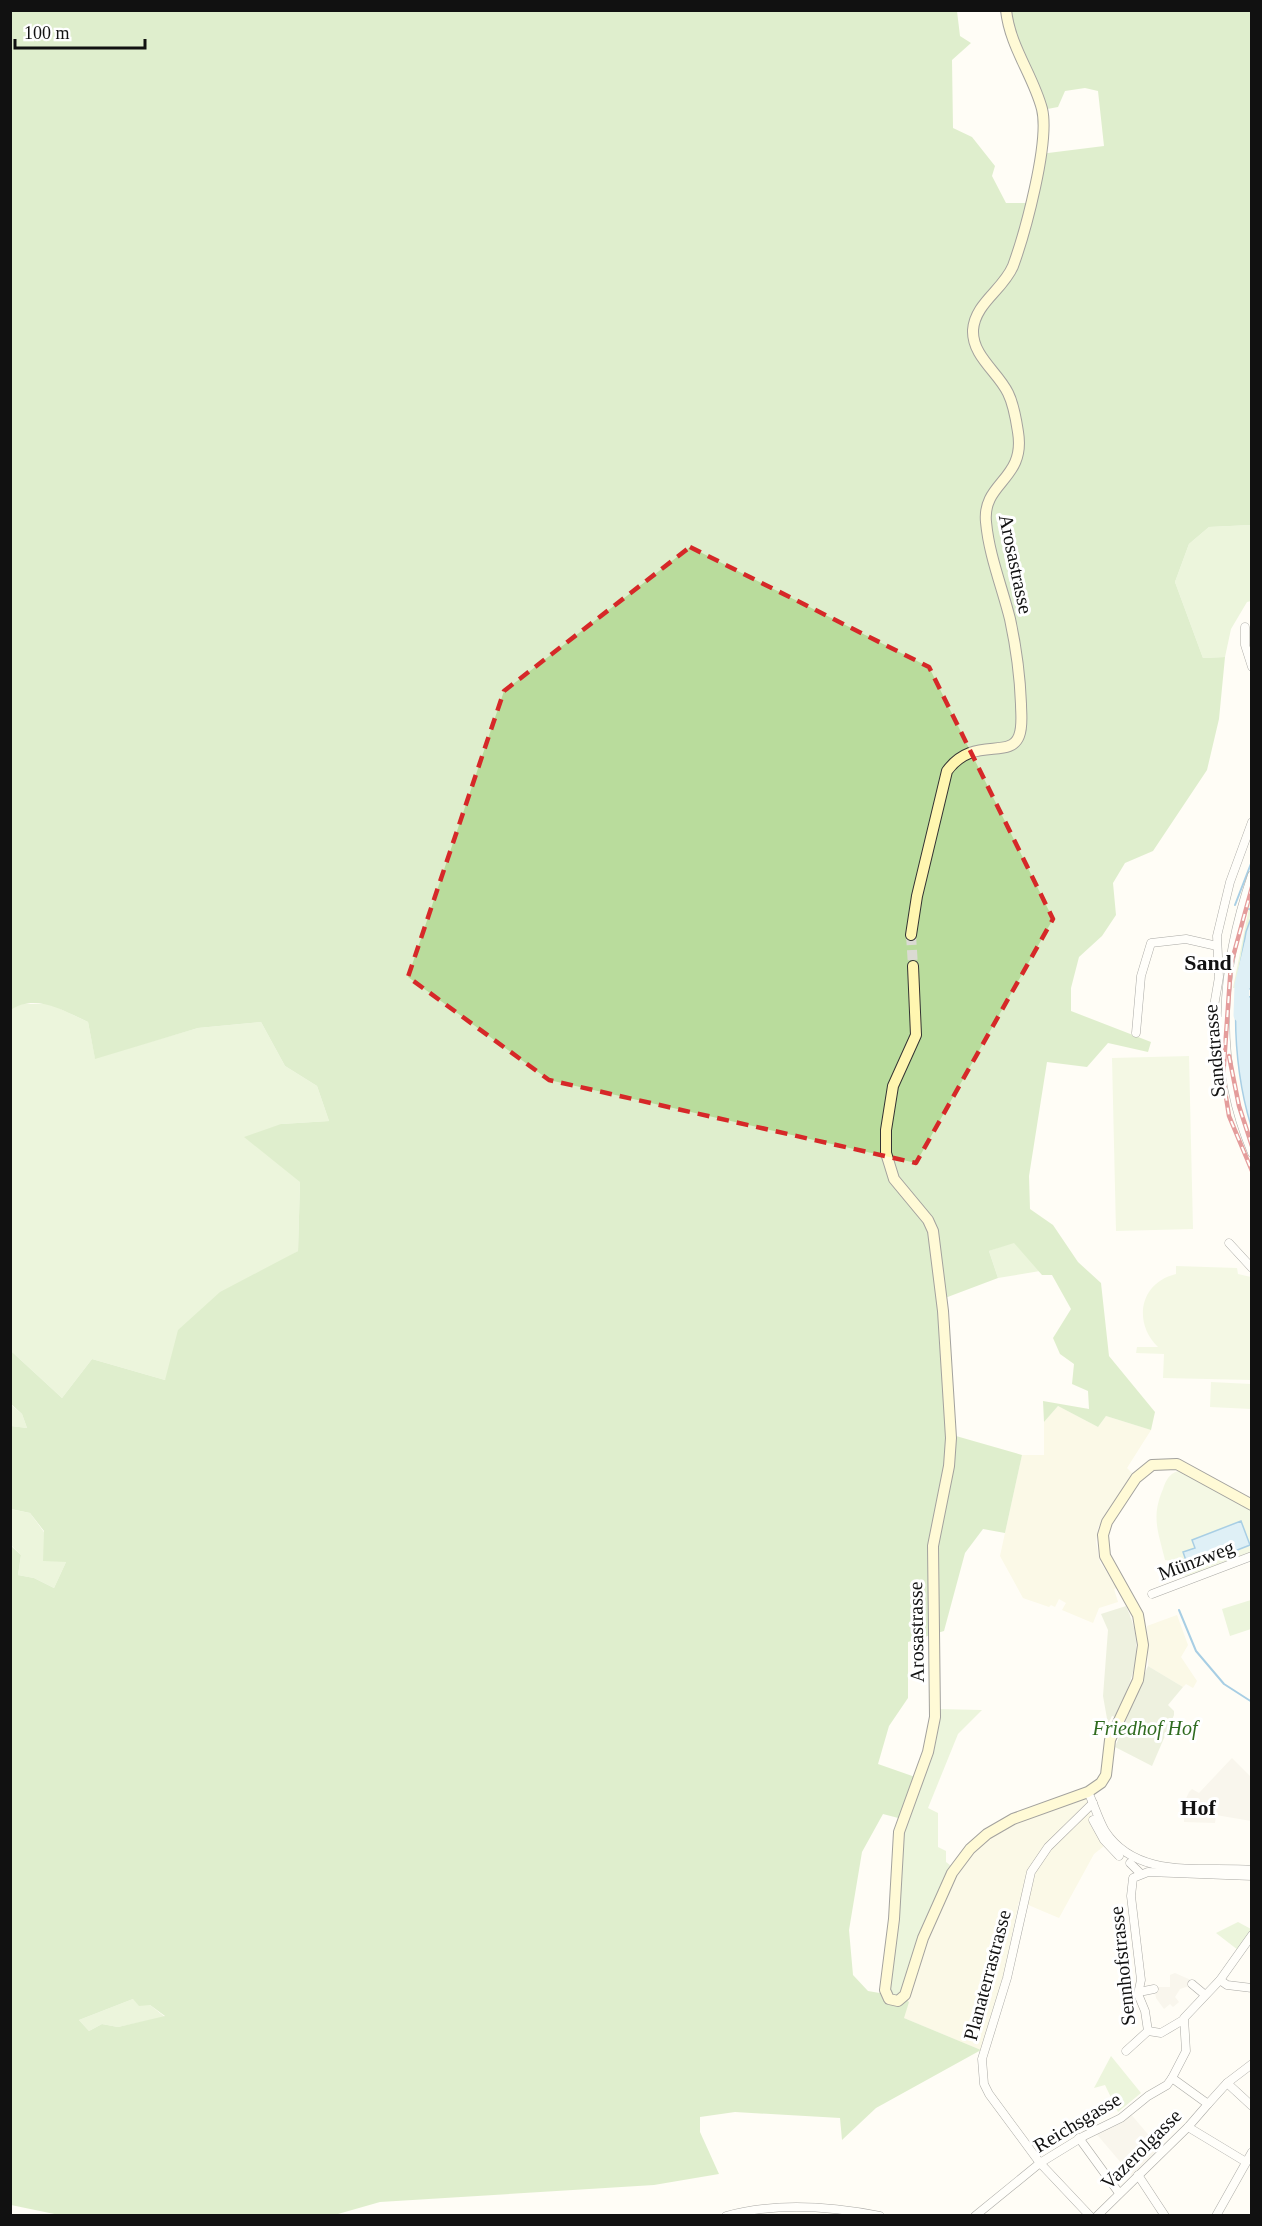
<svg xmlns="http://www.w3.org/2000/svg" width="1262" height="2226" font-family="'Times New Roman',serif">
  <rect width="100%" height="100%" fill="#fffdf5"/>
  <g fill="#f6f3d4">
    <path d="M1058 1406 1098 1427 1106 1416 1151 1430 1127 1468 1132 1473 1098 1528 1096 1542 1100 1562 1117 1588 1114 1589 1118 1602 1099 1608 1093 1623 1062 1610 1066 1603 1059 1599 1055 1607 1051 1605 1049 1607 1023 1598 1000 1556 1022 1455H1044V1422Z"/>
    <path d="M1177 1615 1188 1645 1181 1657 1197 1681 1193 1688 1186 1684 1183 1687 1148 1666 1147 1626Z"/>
    <path d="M1088 1792 1093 1803 1090 1814 1093 1829 1104 1846 1094 1854 1059 1918 1019 1901 1003 1978 981 2050 904 2018 903 1997 949 1880 987 1834Z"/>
  </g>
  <g fill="#d5ebbd">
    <path d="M1251 525V601L1247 602 1231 629 1225 657 1203 658 1175 582 1189 544 1209 527Z"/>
    <path d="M1251 898C1251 928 1241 958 1236 988H1233Z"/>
    <path d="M19 1004H50L88 1022 95 1058 198 1028 261 1022 285 1066 317 1086 329 1121 281 1124 300 1182 298 1251 272 1267 165 1380 92 1359 62 1398 11 1351V1010Z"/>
    <path d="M1014 1242 1040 1271 998 1278 989 1251Z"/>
    <path d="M10 1404 22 1414 27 1428 11 1426Z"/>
    <path d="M10 1509 30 1513 66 1562 54 1588 34 1578 18 1575 21 1555 11 1545Z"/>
    <path d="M1251 1600V1629L1230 1636 1222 1609Z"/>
    <path d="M935 1709 982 1710 958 1734 928 1808 938 1813V1847L946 1851V1862L955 1869 898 2001 885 1987 898 1846 925 1761Z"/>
    <path d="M1238 1922 1251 1929 1238 1950 1216 1933Z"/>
    <path d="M133 1999 150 2005 165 2017 118 2027 102 2024 89 2031 79 2020Z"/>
    <path d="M1111 2056 1141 2093 1118 2112 1105 2085 1094 2088Z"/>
  </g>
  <path fill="#b9dc9c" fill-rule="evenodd" d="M11 11H957L960 36 971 43 952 60 953 128 972 137 995 166 992 176 1006 203H1029L1040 154 1104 146 1098 91 1085 88 1065 91 1058 107 1042 110 1006 11H1251V525L1209 527 1189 544 1175 582 1203 658 1225 657 1219 719 1207 770 1153 851 1125 863 1113 883 1116 915 1102 936 1079 957 1071 988V1011L1151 1042 1148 1052 1108 1043 1087 1067 1047 1062 1029 1176 1030 1209 1053 1225 1078 1262 1101 1283 1109 1356 1155 1412 1151 1430 1106 1416 1098 1427 1058 1406 1044 1422 1043 1401 1089 1409 1088 1391 1072 1384 1074 1364 1060 1354 1053 1338 1071 1309 1052 1275H1042L1014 1243 989 1251 998 1278 945 1298 956 1436 1022 1455 1005 1533 983 1529 965 1553 944 1631 908 1642V1698L889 1726 878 1764 918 1778 902 1819 883 1814 862 1852 849 1930 853 1975 868 1991 903 1997 909 2002 904 2018 981 2050 876 2108 842 2140 840 2118 735 2112 700 2117V2132L719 2174 654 2185 380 2202 331 2216H64L11 2205 10 1545 21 1555 18 1575 34 1578 54 1588 66 1562 43 1561 44 1531 30 1513 11 1509V1426L27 1428 22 1414 11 1404V1351L62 1398 92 1359 165 1380 178 1330 220 1292 298 1251 300 1182 244 1137 281 1124 329 1121 317 1086 285 1066 261 1022 198 1028 95 1059 88 1022C64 1011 35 993 11 1010ZM133 1999 139 2006 150 2005 165 2016 118 2027 102 2024 89 2031 79 2020Z"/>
  <g fill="#d9e3c4">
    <path d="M1126 1606C1146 1648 1134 1677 1115 1717L1112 1716 1109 1722 1112 1724 1109 1730 1103 1696 1108 1630 1101 1614Z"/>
    <path d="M1148 1666 1183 1687 1168 1705 1174 1711V1715L1152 1766 1115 1747Z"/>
  </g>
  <g fill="#e6f2cf">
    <path d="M1189 1056 1193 1229 1116 1231 1112 1058Z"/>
    <path d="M1176 1266 1237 1268 1238 1274 1251 1277V1380L1163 1378 1164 1354 1136 1353 1137 1347H1158C1133 1323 1139 1283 1176 1274Z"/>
    <path d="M1211 1382 1251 1384V1409L1210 1407Z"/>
    <path d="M1178 1471 1194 1476 1251 1510V1552L1187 1577 1183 1574 1178 1576 1172 1561 1165 1560C1158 1531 1151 1517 1163 1489 1166 1480 1169 1474 1178 1471Z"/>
  </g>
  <g fill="#f1ede2">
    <path d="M1232 1758 1251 1777V1821L1216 1815 1215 1823 1184 1822V1803L1189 1792 1192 1789 1199 1793Z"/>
    <path d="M1175 1973 1193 1981 1192 1985 1180 1989 1175 1997 1179 2002 1173 2007 1170 2004 1164 2009 1156 1998 1154 1987H1170V1975Z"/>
    <path d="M1129 2112 1163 2152 1134 2178 1094 2131Z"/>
  </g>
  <g fill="#b9e0f7" stroke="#3f96cf" stroke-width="1.5">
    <path d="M1251 918V989L1236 988 1246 932Z"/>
    <path d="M1236 995 1251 997V1126C1238 1083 1234 1041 1236 995Z"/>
    <path d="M1241 1521 1250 1545 1189 1569 1183 1552 1195 1548 1192 1540Z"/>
  </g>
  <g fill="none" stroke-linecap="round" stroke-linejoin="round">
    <g stroke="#3f96cf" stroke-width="2">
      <path d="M1235 905 1252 861"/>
      <path d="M1249 909 1252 910"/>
      <path d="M1179 1610 1196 1651 1224 1684 1252 1702"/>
    </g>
    <path stroke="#b9e0f7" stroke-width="15" d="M1241 1015 1242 985 1252 944"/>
    <path stroke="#dbdad3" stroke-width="10" stroke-dasharray="10 5" stroke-linecap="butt" d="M911 935 913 966"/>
    <g stroke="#444" stroke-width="9">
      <g id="street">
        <path d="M1245 627V645L1252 667"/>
        <path d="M1252 875C1220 968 1213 1060 1252 1153"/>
        <path d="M1225 1022 1217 1020 1213 1012 1219 977 1217 936 1230 882 1252 822"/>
        <path d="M1136 1033 1141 976 1151 943 1186 939 1217 946"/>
        <path d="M1229 1243 1252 1268"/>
        <path d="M1152 1594 1252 1556"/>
        <path d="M1088 1792C1094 1804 1098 1819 1105 1831 1137 1880 1201 1866 1252 1870"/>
        <path d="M1093 1820 1104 1840 1119 1856"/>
        <path d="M1130 1863 1140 1873"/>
        <path d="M1220 1980 1227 1985 1252 1988"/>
        <path d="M1192 1984 1204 1994"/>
        <path d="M1139 1992 1154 1989"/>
        <path d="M1148 2031 1161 2033 1183 2020"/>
        <path d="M1126 2051 1148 2031 1145 2011 1138 1994 1141 1980 1131 1896 1133 1878 1148 1872 1252 1876"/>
        <path d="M1172 2078 1186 2051 1184 2018 1220 1980 1252 1935"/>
        <path d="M1227 2083 1252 2106"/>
        <path d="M1188 2127 1246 2162"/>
        <path d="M1079 2138 1119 2193"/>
        <path d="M1138 2175 1165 2216"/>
        <path d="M726 2216C776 2202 829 2206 880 2216"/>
        <path d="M975 2216 1040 2163 1084 2136 1121 2118 1148 2096 1167 2085 1172 2078 1208 2104 1227 2083 1252 2064"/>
        <path d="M1090 2216 1040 2163 989 2094 984 2084 982 2059 1007 1978 1031 1872 1048 1847 1093 1803"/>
        <path d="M1097 2216 1188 2127 1208 2104"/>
        <path d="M1216 2216 1252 2152"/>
      </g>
    </g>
    <g stroke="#333" stroke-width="12">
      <g id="secondary">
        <path d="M911 935 917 896 947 771C973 735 1010 760 1019 736 1023 726 1021 714 1021 704 1020 676 1016 647 1010 619 1002 587 989 555 986 522 982 482 1026 480 1018 432 1016 419 1014 405 1008 393 998 372 972 356 973 330 975 303 1003 290 1013 266 1025 233 1050 142 1042 109 1033 75 1010 47 1006 10"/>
        <path d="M913 966 916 1035 893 1086 886 1130V1153L894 1179 928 1220 933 1231 943 1311 951 1438 949 1466 933 1546 935 1717 928 1752 899 1832 894 1919 885 1990 889 1999 898 2001 905 1995 923 1938 952 1873 970 1849 987 1834 1013 1819 1088 1792 1101 1783 1106 1775 1110 1740 1138 1680 1143 1645 1138 1615 1105 1556 1103 1535 1107 1522 1136 1478 1152 1465 1177 1464 1252 1505"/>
      </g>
    </g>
    <use href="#street" stroke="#fff" stroke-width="8"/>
    <use href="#secondary" stroke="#fff6b0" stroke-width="10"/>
    <g stroke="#c4262e" stroke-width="4.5">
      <g id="rail">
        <path d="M1252 887 1231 964 1223 1078 1229 1116 1252 1171"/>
        <path d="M1229 1056 1239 1106 1252 1146"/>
      </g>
    </g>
    <use href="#rail" stroke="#fff" stroke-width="2" stroke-dasharray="7" stroke-linecap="butt"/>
  </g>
  <path d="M0 0H1262V2226H0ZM690 547 929 667 1053 919 916 1163 549 1080 408 977 504 691Z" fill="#fffdf5" fill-opacity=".55" fill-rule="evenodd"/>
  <path fill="none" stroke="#d62828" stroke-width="4.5" stroke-dasharray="12 8" stroke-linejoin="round" d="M690 547 929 667 1053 919 916 1163 549 1080 408 977 504 691Z"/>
  <g text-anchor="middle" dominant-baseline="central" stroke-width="6" stroke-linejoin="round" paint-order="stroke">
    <g font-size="20" fill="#111" stroke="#fff">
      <text transform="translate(1016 564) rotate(78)">Arosastrasse</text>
      <text transform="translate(1214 1051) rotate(-95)">Sandstrasse</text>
      <text transform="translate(1196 1560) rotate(-21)">Münzweg</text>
      <text transform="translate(916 1632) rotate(-91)">Arosastrasse</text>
      <text transform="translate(1122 1966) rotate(-96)">Sennhofstrasse</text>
      <text transform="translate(987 1975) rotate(-75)">Planaterrastrasse</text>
      <text transform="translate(1077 2122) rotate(-31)">Reichsgasse</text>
      <text transform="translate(1141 2149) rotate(-45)">Vazerolgasse</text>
    </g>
    <g font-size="20" font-style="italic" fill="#2f6b1f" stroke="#fff">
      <text x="1145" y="1728">Friedhof Hof</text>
    </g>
    <g font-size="22" font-weight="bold" fill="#111" stroke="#fff">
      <text x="1208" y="962">Sand</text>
      <text x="1198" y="1807">Hof</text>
    </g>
  </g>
  <rect width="1262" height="2226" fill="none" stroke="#111111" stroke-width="24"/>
  <path d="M15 39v9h130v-9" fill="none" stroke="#111111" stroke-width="3"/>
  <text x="24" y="39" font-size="18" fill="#111111" stroke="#ffffff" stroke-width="4.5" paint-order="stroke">100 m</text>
</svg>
